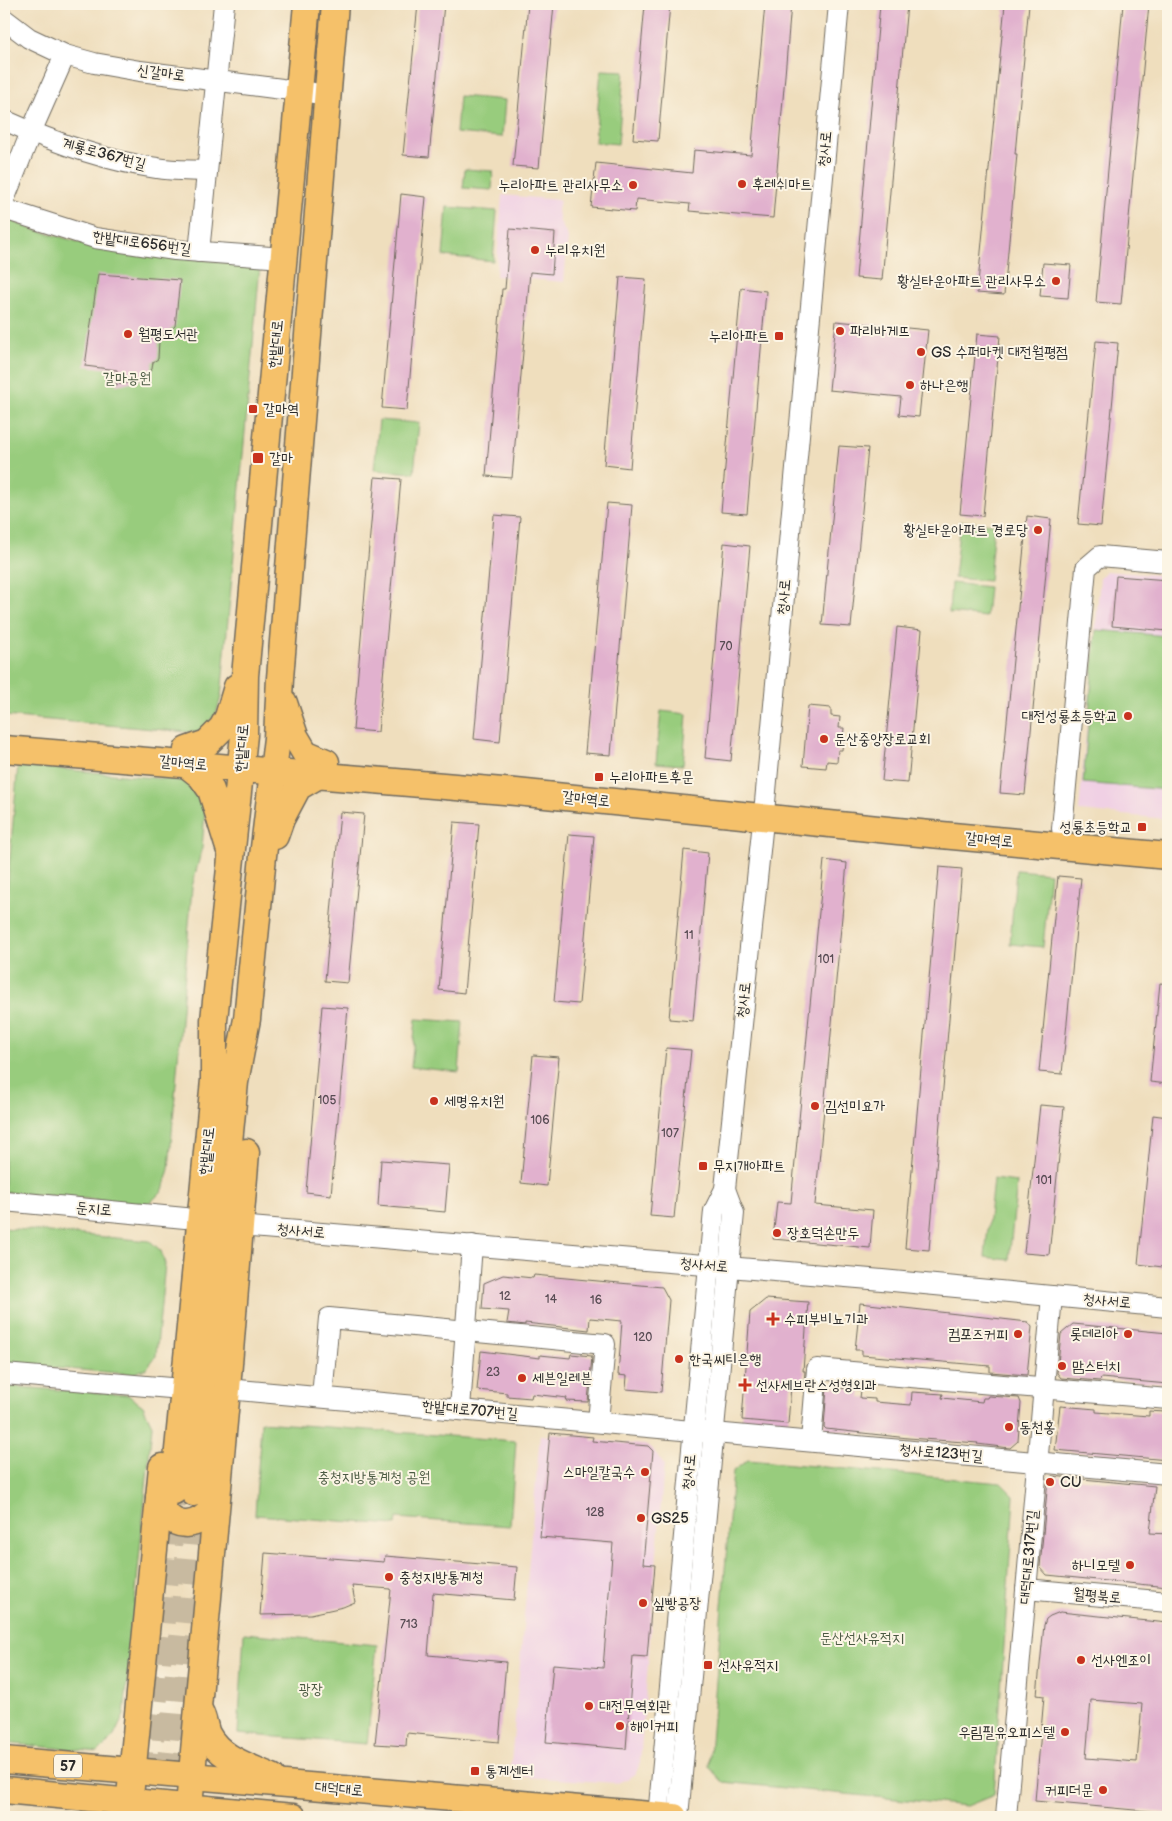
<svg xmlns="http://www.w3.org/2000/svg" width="1172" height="1821" font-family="'Balsamiq Sans','Poor Story',sans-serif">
  <rect width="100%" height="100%" fill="#fcf5e5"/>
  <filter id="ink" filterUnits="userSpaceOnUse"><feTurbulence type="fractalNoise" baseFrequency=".02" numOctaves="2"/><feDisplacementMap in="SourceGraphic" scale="10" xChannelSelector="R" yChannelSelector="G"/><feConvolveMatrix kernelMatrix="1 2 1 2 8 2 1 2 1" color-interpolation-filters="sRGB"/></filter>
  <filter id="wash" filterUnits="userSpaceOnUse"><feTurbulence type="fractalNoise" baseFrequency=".0096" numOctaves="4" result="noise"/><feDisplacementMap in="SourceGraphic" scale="20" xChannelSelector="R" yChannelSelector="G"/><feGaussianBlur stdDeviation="1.12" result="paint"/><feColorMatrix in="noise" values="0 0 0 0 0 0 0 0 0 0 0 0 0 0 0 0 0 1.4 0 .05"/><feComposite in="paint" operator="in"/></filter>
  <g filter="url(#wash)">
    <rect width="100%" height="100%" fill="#efdebd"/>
    <g fill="#f0d0e4">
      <path d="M502 195 560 200 558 210 560 222 568 237 564 282 496 276Z"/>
      <path d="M1106 571 1168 576V819L1079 811 1100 578Z"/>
      <path d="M540 1435 645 1445 652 1448 664 1465 640 1763 636 1773 627 1779 617 1783 510 1776Z"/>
    </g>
    <g fill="#98cc7d" stroke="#627c54">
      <path d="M601 70 624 71 618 144 595 142Z"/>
      <path d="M459 96 505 100 502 137 456 133Z"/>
      <path d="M465 169 493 171 492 190 463 188Z"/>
      <path d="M447 207 497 211 493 261 443 256Z"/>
      <path d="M4 218 29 228 100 248 260 266 221 697 216 714 199 733 4 716Z"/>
      <path d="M379 420 419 423 414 473 374 470Z"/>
      <path d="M960 521 994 524 989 581 954 578Z"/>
      <path d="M951 583 989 587 986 617 949 613Z"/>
      <path d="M1096 630 1168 636V790L1083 783Z"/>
      <path d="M661 711 687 714 683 765 656 763Z"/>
      <path d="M18 765 185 781 195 785 205 811 202 848 192 887 169 1169 163 1190 149 1204 4 1192V925Z"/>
      <path d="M1016 870 1050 873 1043 947 1010 944Z"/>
      <path d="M416 1019 463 1022 459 1072 411 1067Z"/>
      <path d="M993 1179 1017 1182 1009 1260 985 1257Z"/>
      <path d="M4 1228 150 1241 161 1251 165 1264 156 1356 146 1369 131 1374 4 1364Z"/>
      <path d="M4 1386 128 1395 143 1406 152 1425 124 1715 114 1736 98 1752 4 1743Z"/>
      <path d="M261 1422 516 1441 510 1526 397 1518 396 1525 255 1515Z"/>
      <path d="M748 1460 1001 1483 1014 1496 994 1795 967 1806 723 1782 709 1767 733 1471Z"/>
      <path d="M244 1633 377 1645 367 1744 238 1734Z"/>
    </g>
    <g id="blocks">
      <g fill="#e1b1ce" fill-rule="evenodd">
        <path d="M418 4H444L429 157 403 155Z"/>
        <path d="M528 4H554L539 168 513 166Z"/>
        <path d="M645 4H670L658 141 633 139Z"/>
        <path d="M765 4H791L773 218 689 211 690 204 636 199 635 211 591 207 596 163 692 173 694 150 751 155Z"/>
        <path d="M880 4H907L882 280 856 278Z"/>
        <path d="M1005 4H1029L1015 154H1017L1004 295 977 293Z"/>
        <path d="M1123 4H1149L1121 304 1096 302Z"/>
        <path d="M401 194 426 197 407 410 382 408Z"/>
        <path d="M510 229 555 233 552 274 530 272 512 478 486 476 502 289H505Z"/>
        <path d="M1043 263 1071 265 1068 298 1040 296Z"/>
        <path d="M98 274 180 280 175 326 159 341 158 359 153 362 152 369 146 376 138 381 116 385 117 370 85 366Z"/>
        <path d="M620 277 646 279 630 468 604 465Z"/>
        <path d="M741 288 766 291 747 514 721 512Z"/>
        <path d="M836 321 928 330 919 417 899 415 901 397 829 390Z"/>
        <path d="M977 334 1000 336 983 516 960 514Z"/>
        <path d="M1096 341 1118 343 1101 526 1078 524Z"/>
        <path d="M839 446 868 448 851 627 822 625Z"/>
        <path d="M375 477 401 479 378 732 353 730Z"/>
        <path d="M607 503 632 505 611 755 585 753Z"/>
        <path d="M494 515 520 517 500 742 474 739Z"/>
        <path d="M1027 516 1051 519 1025 795 1000 793Z"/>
        <path d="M724 543 750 546 731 761 705 758Z"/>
        <path d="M1116 576 1168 580V631L1112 626Z"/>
        <path d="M897 627 922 630 908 783 882 781Z"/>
        <path d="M808 706 831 708V716L840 717 839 728H844L842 750H838L837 762 827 761 826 768 803 766Z"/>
        <path d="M340 812 364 814 348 983 325 981Z"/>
        <path d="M454 822 479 824 464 993 439 990Z"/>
        <path d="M569 834 594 836 579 1004 554 1002Z"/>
        <path d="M684 850 708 853 693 1021 669 1019Z"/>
        <path d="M824 860 847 863 815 1205 873 1210 870 1248 773 1239 777 1202 791 1203Z"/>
        <path d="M939 867 962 869 929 1250 905 1248Z"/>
        <path d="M1058 876 1081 878 1062 1074 1039 1072Z"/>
        <path d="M1160 983 1168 984V1084L1150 1082Z"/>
        <path d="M322 1006 348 1008 331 1195 306 1192Z"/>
        <path d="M666 1048 691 1050 674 1218 650 1216Z"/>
        <path d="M533 1055 559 1057 547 1186 521 1183Z"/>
        <path d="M1040 1105 1064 1107 1049 1255 1024 1253Z"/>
        <path d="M1153 1115 1168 1117V1212L1163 1267 1138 1264Z"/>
        <path d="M381 1160 449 1165 445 1212 378 1206Z"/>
        <path d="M503 1275 533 1278 534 1275 662 1287 669 1300 661 1392 626 1389 627 1376 618 1375 622 1321 590 1318 589 1330 525 1323V1325L507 1323 509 1311 482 1309 484 1283Z"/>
        <path d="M766 1299 808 1302 803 1371H805L804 1387 791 1386 788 1424 742 1420 750 1312Z"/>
        <path d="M860 1303 1028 1322 1032 1327 1027 1375 990 1372V1366L862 1355V1350H855Z"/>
        <path d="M1073 1324 1168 1333V1384L1101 1378 1100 1381 1061 1378 1057 1373 1061 1334Z"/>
        <path d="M481 1351 540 1358V1355L570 1358 571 1354 592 1356 588 1402 566 1401 567 1398 532 1394 531 1398 507 1396V1393L477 1390Z"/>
        <path d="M827 1387 861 1390 860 1398 875 1399V1402L911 1405 912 1392 943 1394 942 1398 982 1402 983 1398H987L988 1396 1019 1398 1021 1403 1018 1441 1010 1448 977 1444 978 1443 908 1438 826 1429 824 1427Z"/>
        <path d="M1060 1406 1096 1409V1412L1149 1416V1411L1165 1412V1418H1168V1460L1055 1450Z"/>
        <path d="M550 1433 593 1437 592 1441 648 1446 653 1451 643 1564 655 1565 647 1657 633 1656 626 1749 546 1742 553 1664 603 1668 613 1543 540 1537Z"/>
        <path d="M1052 1476 1155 1486 1150 1533 1168 1534V1587L1047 1575 1040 1567 1048 1480Z"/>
        <path d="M265 1553 384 1562 385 1556 517 1567 514 1600 433 1593 428 1655 506 1662 499 1742 407 1733 406 1746 375 1744 391 1589 352 1586 355 1602 343 1607 311 1614 260 1615Z"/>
        <path d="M1060 1612 1168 1623V1813L1035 1801 1044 1696 1037 1695 1044 1625 1046 1619 1050 1616ZM1091 1700 1142 1704 1137 1762 1086 1758Z"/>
      </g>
    </g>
  </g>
  <g filter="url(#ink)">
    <use href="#blocks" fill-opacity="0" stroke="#706a5e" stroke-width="1"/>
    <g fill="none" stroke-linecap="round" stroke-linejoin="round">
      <g stroke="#c8baa0" stroke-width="26" stroke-dasharray="26 13" stroke-linecap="butt">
        <path d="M144 1817 173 1499"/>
        <path d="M165 1817 194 1493"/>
      </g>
      <g stroke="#706a5e" stroke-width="22">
        <g id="minor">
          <path d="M4 19 29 38 65 55 94 63 140 71 282 89 299 90 328 96"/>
          <path d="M4 120C53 142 104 161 157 168 174 171 191 170 207 171"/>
          <path d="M4 200 31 132 65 55"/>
          <path d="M4 209 95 238 175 250 284 258"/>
          <path d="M199 252 224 4"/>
          <path d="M1062 829 1086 568 1100 556 1168 562"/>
          <path d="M4 1201 185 1218"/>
          <path d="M240 1226 882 1280 1168 1307"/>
          <path d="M4 1374 170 1388"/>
          <path d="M227 1389 1168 1474"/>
          <path d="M322 1397 329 1318 605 1344 598 1422"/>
          <path d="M460 1409 472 1245"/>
          <path d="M811 1441 817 1369 1168 1399"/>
          <path d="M1026 1589 1168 1602"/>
          <path d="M658 1817 714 1211 725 1189 765 802 839 4"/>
          <path d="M678 1817 734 1213 725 1189"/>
          <path d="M1006 1817 1052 1296"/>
        </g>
      </g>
      <g stroke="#706a5e" stroke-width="29">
        <g id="major">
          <path d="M284 703 295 736 305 753 326 762"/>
          <path d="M4 749 516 792 898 831 1168 856"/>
          <path d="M187 750 207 743 222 728 228 717 237 687"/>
          <path d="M186 764 201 776 211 790 229 848"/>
          <path d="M275 836 281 819 298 787 317 776"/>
          <path d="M174 1491 214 1080V1020L244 735 245 676 307 4"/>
          <path d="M194 1493 235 1082 247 1019 263 856 277 738 280 678 335 4"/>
          <path d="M159 1497C166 1532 201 1532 216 1502"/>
          <path d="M200 1712C204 1719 204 1727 207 1734 220 1759 248 1766 272 1777"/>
          <path d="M4 1760 674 1817"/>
          <path d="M4 1790 293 1817"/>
          <path d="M128 1817 162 1467"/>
          <path d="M188 1817 227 1389 246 1152"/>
        </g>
      </g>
      <use href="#minor" stroke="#fff" stroke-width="20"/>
      <use href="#major" stroke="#f5c16b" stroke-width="26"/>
    </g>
  </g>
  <g fill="#c8321e" stroke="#fcf5e5" stroke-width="2">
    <circle cx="742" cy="184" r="5"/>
    <circle cx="633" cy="185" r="5"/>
    <circle cx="535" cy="250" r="5"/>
    <circle cx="1056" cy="281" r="5"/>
    <circle cx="840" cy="331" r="5"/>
    <circle cx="128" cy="334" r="5"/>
    <rect x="774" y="331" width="10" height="10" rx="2.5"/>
    <circle cx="921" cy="352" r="5"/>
    <circle cx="910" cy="385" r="5"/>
    <rect x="248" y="404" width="10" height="10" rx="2.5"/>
    <rect x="252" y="452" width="12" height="12" rx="2.5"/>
    <circle cx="1038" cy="530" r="5"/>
    <circle cx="1128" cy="716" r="5"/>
    <circle cx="824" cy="739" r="5"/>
    <rect x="594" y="772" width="10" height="10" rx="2.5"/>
    <rect x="1137" y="822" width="10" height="10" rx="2.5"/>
    <circle cx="434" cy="1101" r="5"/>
    <circle cx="815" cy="1106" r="5"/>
    <rect x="698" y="1161" width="10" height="10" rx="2.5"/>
    <circle cx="777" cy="1233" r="5"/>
    <path d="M770.5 1311.5h5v5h5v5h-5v5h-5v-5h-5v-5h5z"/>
    <circle cx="1018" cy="1334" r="5"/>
    <circle cx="1128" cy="1334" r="5"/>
    <circle cx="679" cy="1359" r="5"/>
    <circle cx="1062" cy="1366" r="5"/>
    <circle cx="522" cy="1378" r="5"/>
    <path d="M742.5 1377.5h5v5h5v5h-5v5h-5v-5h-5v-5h5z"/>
    <circle cx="1009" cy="1427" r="5"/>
    <circle cx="645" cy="1472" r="5"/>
    <circle cx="1050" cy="1482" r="5"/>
    <circle cx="641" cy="1518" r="5"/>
    <circle cx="1130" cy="1565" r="5"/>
    <circle cx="389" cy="1577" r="5"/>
    <circle cx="643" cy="1603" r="5"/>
    <circle cx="1081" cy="1660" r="5"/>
    <rect x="703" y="1660" width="10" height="10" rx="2.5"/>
    <circle cx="589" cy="1706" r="5"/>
    <circle cx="620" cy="1726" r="5"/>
    <circle cx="1065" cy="1732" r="5"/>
    <rect x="470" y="1766" width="10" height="10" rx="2.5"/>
    <circle cx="1103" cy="1790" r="5"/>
  </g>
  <g text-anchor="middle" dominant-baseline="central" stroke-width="4" stroke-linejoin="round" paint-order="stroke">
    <g font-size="12" fill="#584c54">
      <text x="726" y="646">70</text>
      <text x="689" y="935">11</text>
      <text x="826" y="959">101</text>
      <text x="327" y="1100">105</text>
      <text x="540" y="1120">106</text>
      <text x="670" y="1133">107</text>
      <text x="1044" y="1180">101</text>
      <text x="505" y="1296">12</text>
      <text x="551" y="1299">14</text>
      <text x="596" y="1300">16</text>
      <text x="643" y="1337">120</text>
      <text x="493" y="1372">23</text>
      <text x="595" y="1512">128</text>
      <text x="409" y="1624">713</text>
    </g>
    <rect fill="#fcf5e5" stroke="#6a6863" stroke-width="1" x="54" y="1754.5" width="28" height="23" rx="4"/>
    <g font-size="14" font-weight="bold" fill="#2b2b2b">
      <text x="68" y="1766">57</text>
    </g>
    <g font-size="15" fill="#2b2b2b" stroke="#fcf5e5">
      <text transform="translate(161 73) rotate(7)">신갈마로</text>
      <text transform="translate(825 149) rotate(-85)">청사로</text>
      <text transform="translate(104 154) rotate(15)">계룡로367번길</text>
      <text transform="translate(142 243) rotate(8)">한밭대로656번길</text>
      <text transform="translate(276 344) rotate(-85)">한밭대로</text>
      <text transform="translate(784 597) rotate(-85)">청사로</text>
      <text transform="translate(242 748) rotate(-86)">한밭대로</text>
      <text transform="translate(183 763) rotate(5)">갈마역로</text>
      <text transform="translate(586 799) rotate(6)">갈마역로</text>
      <text transform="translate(989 840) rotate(5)">갈마역로</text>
      <text transform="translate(744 1000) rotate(-84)">청사로</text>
      <text transform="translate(207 1151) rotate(-84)">한밭대로</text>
      <text transform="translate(94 1209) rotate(5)">둔지로</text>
      <text transform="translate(301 1231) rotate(5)">청사서로</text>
      <text transform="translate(704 1265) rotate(5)">청사서로</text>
      <text transform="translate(1107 1301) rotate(5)">청사서로</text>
      <text transform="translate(470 1410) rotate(5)">한밭대로707번길</text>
      <text transform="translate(941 1453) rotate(5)">청사로123번길</text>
      <text transform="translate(689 1472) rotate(-85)">청사로</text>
      <text transform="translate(1029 1557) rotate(-85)">대덕대로317번길</text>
      <text transform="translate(1097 1596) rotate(5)">월평북로</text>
      <text transform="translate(339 1789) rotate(5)">대덕대로</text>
    </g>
    <g font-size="15" fill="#2b2b2b" stroke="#fcf5e5" text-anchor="start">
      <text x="752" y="184">후레쉬마트</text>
      <text x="623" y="185" text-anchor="end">누리아파트 관리사무소</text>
      <text x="545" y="250">누리유치원</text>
      <text x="1046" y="281" text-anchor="end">황실타운아파트 관리사무소</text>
      <text x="850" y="331">파리바게뜨</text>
      <text x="138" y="334">월평도서관</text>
      <text x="769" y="336" text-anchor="end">누리아파트</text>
      <text x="931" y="352">GS 수퍼마켓 대전월평점</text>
      <text x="920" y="385">하나은행</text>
      <text x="263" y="409">갈마역</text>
      <text x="269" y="458">갈마</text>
      <text x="1028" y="530" text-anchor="end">황실타운아파트 경로당</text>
      <text x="1118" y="716" text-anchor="end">대전성룡초등학교</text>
      <text x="834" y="739">둔산중앙장로교회</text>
      <text x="609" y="777">누리아파트후문</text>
      <text x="1132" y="827" text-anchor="end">성룡초등학교</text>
      <text x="444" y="1101">세명유치원</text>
      <text x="825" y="1106">김선미요가</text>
      <text x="713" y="1166">무지개아파트</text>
      <text x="787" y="1233">장호덕손만두</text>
      <text x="784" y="1319">수피부비뇨기과</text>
      <text x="1008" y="1334" text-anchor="end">컴포즈커피</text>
      <text x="1118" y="1334" text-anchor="end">롯데리아</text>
      <text x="689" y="1359">한국씨티은행</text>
      <text x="1072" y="1366">맘스터치</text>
      <text x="532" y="1378">세븐일레븐</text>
      <text x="756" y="1385">선사세브란스성형외과</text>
      <text x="1019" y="1427">동천홍</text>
      <text x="635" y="1472" text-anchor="end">스마일칼국수</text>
      <text x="1060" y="1482">CU</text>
      <text x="651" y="1518">GS25</text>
      <text x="1120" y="1565" text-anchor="end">하니모텔</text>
      <text x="399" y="1577">충청지방통계청</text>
      <text x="653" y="1603">싶빵공장</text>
      <text x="1091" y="1660">선사엔조이</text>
      <text x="718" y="1665">선사유적지</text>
      <text x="599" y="1706">대전무역회관</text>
      <text x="630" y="1726">해이커피</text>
      <text x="1055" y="1732" text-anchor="end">우림필유오피스텔</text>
      <text x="485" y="1771">통계센터</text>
      <text x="1093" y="1790" text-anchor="end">커피더문</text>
    </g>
    <g font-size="15" fill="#4c5b44" stroke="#fcf5e5">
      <text x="127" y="378">갈마공원</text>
      <text x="374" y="1477">충청지방통계청 공원</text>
      <text x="862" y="1638">둔산선사유적지</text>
      <text x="311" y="1689">광장</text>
    </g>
  </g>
  <rect width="1172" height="1821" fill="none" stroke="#fcf5e5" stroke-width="20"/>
</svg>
